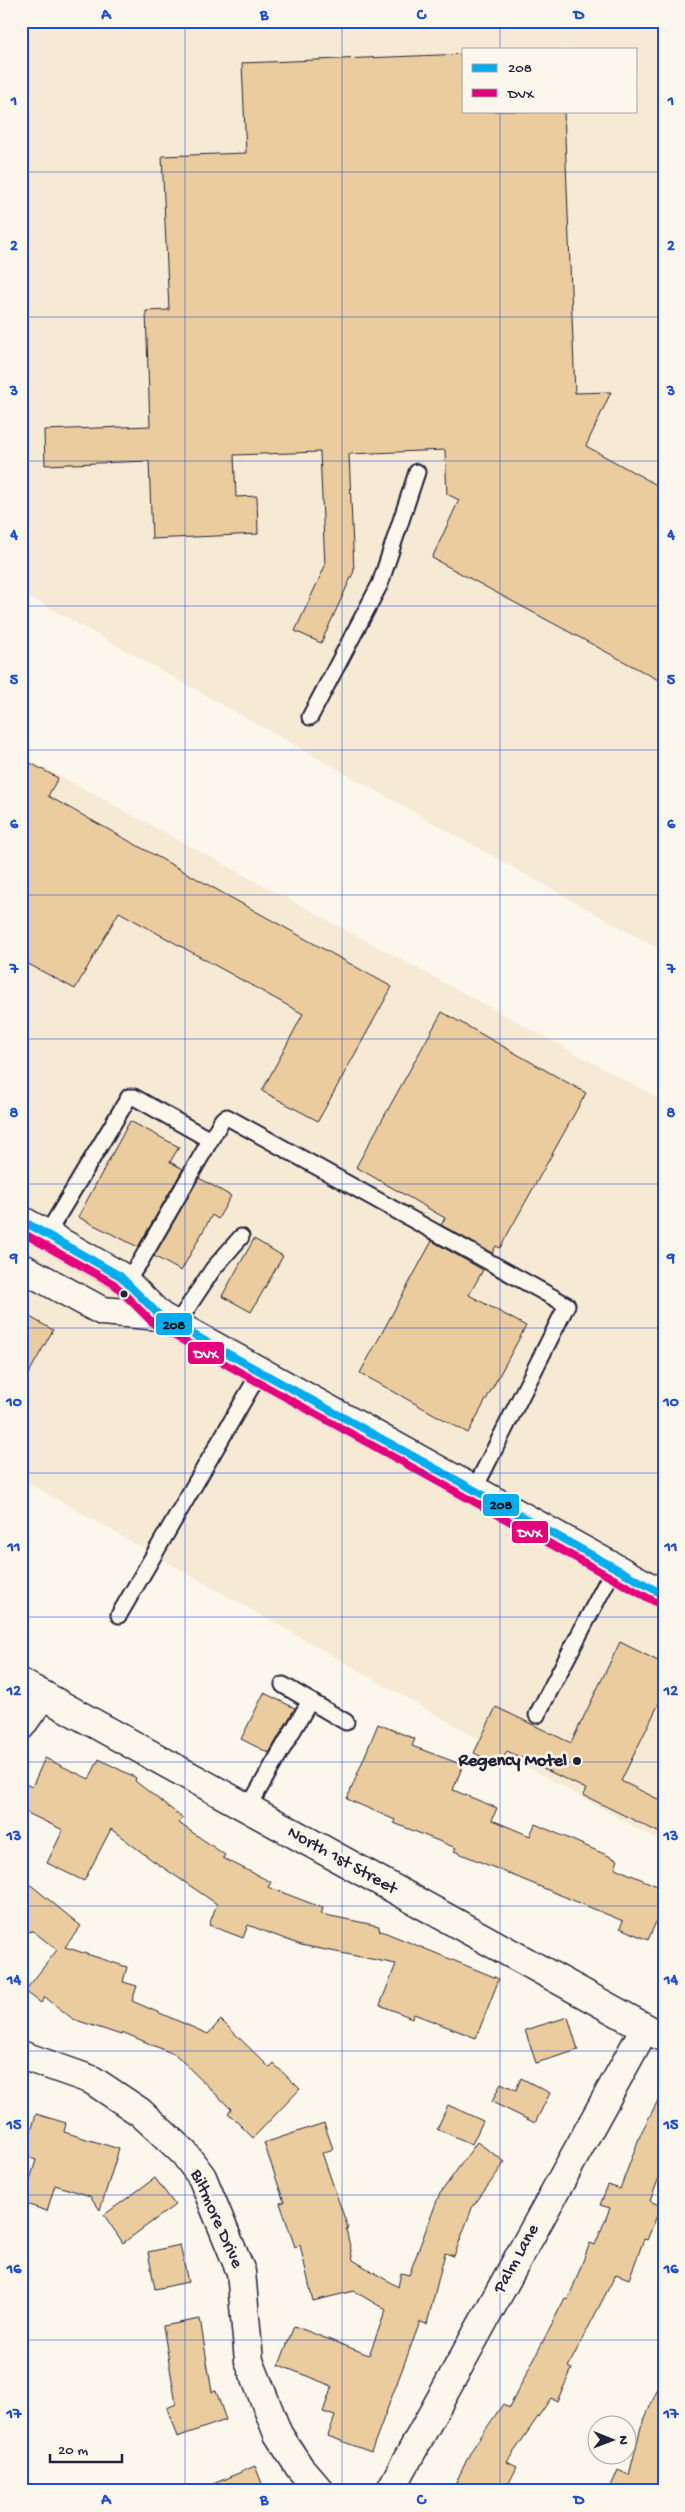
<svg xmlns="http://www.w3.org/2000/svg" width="685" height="2512" font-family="'Gochi Hand',sans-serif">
  <rect width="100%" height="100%" fill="#fbf7ec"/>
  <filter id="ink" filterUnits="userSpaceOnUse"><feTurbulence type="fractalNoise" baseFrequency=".02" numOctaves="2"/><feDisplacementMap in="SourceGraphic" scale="10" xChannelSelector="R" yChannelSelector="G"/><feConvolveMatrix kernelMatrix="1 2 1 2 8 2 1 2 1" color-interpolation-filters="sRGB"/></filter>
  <g filter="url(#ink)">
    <g fill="#f6ead5" fill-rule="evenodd">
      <path d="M21 21H664V952L21 592ZM464 49H636V111H464Z"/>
      <path d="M21 755 664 1101V1844L21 1479Z"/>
    </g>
    <g fill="#ebcc9e" stroke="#22223b">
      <path d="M464 54V111H564L575 393 611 392 586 446 664 489V683L432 558 459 500 447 494 445 450 349 454 354 571 321 643 295 631 325 566 320 452 234 455 236 497 257 496 258 534 152 539 149 461 45 465 44 430 150 426 146 311 169 310 162 156 246 153 242 63Z"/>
      <path d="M21 758 58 778 48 796 392 987 318 1121 262 1091 303 1014 119 912 75 989 21 960Z"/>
      <path d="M442 1012 586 1093 500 1248 496 1246 492 1253 441 1225 445 1218 356 1167Z"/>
      <path d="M130 1121 179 1147 170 1162 183 1169 138 1247 78 1217Z"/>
      <path d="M199 1178 231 1196 218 1219 212 1215 181 1271 154 1256Z"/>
      <path d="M254 1239 283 1256 251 1312 222 1296Z"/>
      <path d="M432 1241 483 1270 469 1295 526 1326 468 1433 360 1373Z"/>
      <path d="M21 1312 53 1330 21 1387Z"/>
      <path d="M620 1642 664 1664V1693L621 1781 664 1802V1835L583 1795 586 1789 507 1751 500 1766 474 1753 496 1707 571 1743Z"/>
      <path d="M264 1693 295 1708 269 1753 241 1739Z"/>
      <path d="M378 1724 415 1739 412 1746 463 1765 453 1790 497 1808 492 1820 530 1836 535 1824 618 1860 615 1868 664 1889V1904L648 1940 620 1928 623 1921 454 1851 456 1848 394 1823 395 1820 347 1799Z"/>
      <path d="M45 1758 89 1779 99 1759 136 1778 135 1781 183 1818 179 1823 225 1855 223 1858 271 1882 268 1887 323 1908 321 1914 379 1926V1930L499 1979 476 2038 414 2014 412 2018 380 2005 396 1964 301 1945 248 1925 243 1938 209 1925 217 1904 152 1860 111 1829 84 1881 47 1863 63 1830 21 1810V1782L32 1787Z"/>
      <path d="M21 1877 81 1926 65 1947 127 1967 123 1982 137 1986 132 2001 208 2034 221 2020 270 2068 274 2064 300 2089 253 2138 228 2113 231 2109 176 2055 122 2032 121 2035 73 2019 45 1997 41 2003 25 1991 57 1950 33 1931 21 1933Z"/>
      <path d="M568 2017 578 2050 536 2063 525 2030Z"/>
      <path d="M521 2078 550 2093 535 2123 492 2102 501 2083 516 2090Z"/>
      <path d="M664 2089V2165L650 2201 661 2206 647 2240 644 2239 629 2279 616 2274 568 2367 572 2369 557 2401 551 2398 507 2462 517 2467 505 2491H452L471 2451 503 2404 509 2408 565 2298 568 2300 590 2243 595 2245 610 2208 600 2205 608 2185 620 2189 641 2133Z"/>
      <path d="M448 2105 483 2121 472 2144 437 2129Z"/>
      <path d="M36 2114 66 2123 64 2132 119 2149 100 2210 90 2196 55 2185 47 2211 23 2203 36 2160 21 2155V2129L31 2132Z"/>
      <path d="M324 2123 333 2149 322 2153 348 2228 346 2229 353 2260 398 2287 401 2273 409 2275 439 2195 477 2142 505 2162 472 2208 454 2256 445 2253 427 2324 420 2322 371 2452 328 2436 335 2416 323 2412 332 2386 279 2365 294 2326 369 2355 386 2310 354 2291 313 2301 300 2245 295 2247 280 2203 284 2202 264 2143Z"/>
      <path d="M155 2178 175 2205 123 2243 104 2215Z"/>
      <path d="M180 2245 188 2282 155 2289 148 2252Z"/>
      <path d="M200 2319 212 2392 216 2391 226 2420 177 2437 167 2408 176 2404 163 2326Z"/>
      <path d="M664 2375V2491H609L618 2470 629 2475 641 2427Z"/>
      <path d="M255 2466 265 2491H197Z"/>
    </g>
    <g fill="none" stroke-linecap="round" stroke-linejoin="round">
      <g stroke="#22223b" stroke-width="19">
        <g id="service">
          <path d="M310 717 380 584 417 472"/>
          <path d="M47 1234 129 1097H134L210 1140"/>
          <path d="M126 1281 140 1262 222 1120 227 1117 567 1305 474 1490"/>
          <path d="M176 1325 213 1269 241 1237"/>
          <path d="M119 1615 260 1372"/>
          <path d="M310 1701 346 1722"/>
          <path d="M537 1715 614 1568"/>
          <path d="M248 1808 310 1701 283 1685"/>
        </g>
      </g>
      <g stroke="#22223b" stroke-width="31">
        <g id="minor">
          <path d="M21 1683 664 2038"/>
          <path d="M21 1726 43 1695"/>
          <path d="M21 2055 92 2080 140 2112 184 2153 202 2177 241 2272 249 2361 278 2434 300 2468 320 2491"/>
          <path d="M390 2491 645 2028"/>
        </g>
      </g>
      <g stroke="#22223b" stroke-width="31">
        <g id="secondary">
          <path d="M21 1220 120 1276 160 1316 664 1595"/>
          <path d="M21 1267 102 1311 160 1316"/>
        </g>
      </g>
      <use href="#service" stroke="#fbf7ec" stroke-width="15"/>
      <use href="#minor" stroke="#fbf7ec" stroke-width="28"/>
      <use href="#secondary" stroke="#fbf7ec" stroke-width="28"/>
      <g stroke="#fbf7ec" stroke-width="11">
        <path id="bus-1" d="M21 1220 120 1276 160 1316 664 1595"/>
      </g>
      <g stroke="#fbf7ec" stroke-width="11">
        <path id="bus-2" d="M21 1232 114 1284 155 1325 659 1604"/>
      </g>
      <use href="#bus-1" stroke="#00adef" stroke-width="8"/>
      <use href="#bus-2" stroke="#e5007d" stroke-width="8"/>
    </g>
  </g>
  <path fill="none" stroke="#1d4ed8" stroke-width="1" stroke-opacity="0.55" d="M185 21V2491M342 21V2491M500 21V49M500 111V2491M21 172H664M21 317H664M21 461H664M21 606H664M21 750H664M21 895H664M21 1039H664M21 1184H664M21 1328H664M21 1473H664M21 1617H664M21 1762H664M21 1906H664M21 2051H664M21 2195H664M21 2340H664"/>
  <g fill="#22223b" stroke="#fbf7ec" stroke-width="2">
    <circle cx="124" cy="1294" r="4.5"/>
    <circle cx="577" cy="1761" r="5"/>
  </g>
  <g text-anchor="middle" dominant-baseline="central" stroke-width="5" stroke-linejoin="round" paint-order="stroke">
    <g font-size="18" font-weight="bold" fill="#22223b" stroke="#fbf7ec" text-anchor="end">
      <text x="567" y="1761">Regency Motel</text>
    </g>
    <g font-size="18" fill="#22223b" stroke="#fbf7ec">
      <text transform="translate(342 1861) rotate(29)">North 1st Street</text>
      <text transform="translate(216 2219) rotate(66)">Biltmore Drive</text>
      <text transform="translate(517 2259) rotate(-61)">Palm Lane</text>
    </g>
  </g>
  <g stroke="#fbf7ec" stroke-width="2">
    <rect x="155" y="1312" width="38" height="24" rx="5" fill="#00adef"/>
    <rect x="187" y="1341" width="38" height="24" rx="5" fill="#e5007d"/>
    <rect x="482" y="1493" width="38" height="24" rx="5" fill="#00adef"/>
    <rect x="511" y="1520" width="38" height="24" rx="5" fill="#e5007d"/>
  </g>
  <g font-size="14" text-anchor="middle" font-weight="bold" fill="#fff">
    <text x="206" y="1358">DVX</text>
    <text x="530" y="1537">DVX</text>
  </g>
  <g font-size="14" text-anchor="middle" font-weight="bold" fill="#111">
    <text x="174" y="1329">208</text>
    <text x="501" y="1509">208</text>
  </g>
  <rect width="685" height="2512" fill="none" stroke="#fbf7ec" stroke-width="55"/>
  <rect x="462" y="48" width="175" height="65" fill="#fbf7ec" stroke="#a4a2a5"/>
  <rect x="472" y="64" width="25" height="8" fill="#00adef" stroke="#a4a2a5"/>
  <text x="508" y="72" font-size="15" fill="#22223b">208</text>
  <rect x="472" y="89" width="25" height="8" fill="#e5007d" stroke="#a4a2a5"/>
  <text x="508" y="98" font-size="15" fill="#22223b">DVX</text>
  <g transform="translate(612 2440) rotate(91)"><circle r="24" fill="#fbf7ec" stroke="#a4a2a5"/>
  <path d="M0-4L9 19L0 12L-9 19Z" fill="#22223b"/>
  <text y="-8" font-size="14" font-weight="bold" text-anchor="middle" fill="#22223b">N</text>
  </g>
  <path d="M50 2454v8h72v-8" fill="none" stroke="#22223b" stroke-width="2.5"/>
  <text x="58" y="2454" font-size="15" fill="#22223b" stroke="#fbf7ec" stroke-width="4" paint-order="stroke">20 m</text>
  <rect x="28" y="28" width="630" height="2456" fill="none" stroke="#1d4ed8" stroke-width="2"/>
  <g font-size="16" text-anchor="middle" font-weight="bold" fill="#1d4ed8">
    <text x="106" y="19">A</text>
    <text x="264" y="19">B</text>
    <text x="421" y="19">C</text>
    <text x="579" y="19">D</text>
    <text x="14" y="105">1</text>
    <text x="671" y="105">1</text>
    <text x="14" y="250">2</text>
    <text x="671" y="250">2</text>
    <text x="14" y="395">3</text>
    <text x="671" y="395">3</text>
    <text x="14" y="539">4</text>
    <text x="671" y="539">4</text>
    <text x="14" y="684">5</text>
    <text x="671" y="684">5</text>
    <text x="14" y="828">6</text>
    <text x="671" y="828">6</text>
    <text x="14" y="973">7</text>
    <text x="671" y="973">7</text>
    <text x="14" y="1117">8</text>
    <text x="671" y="1117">8</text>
    <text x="14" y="1262">9</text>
    <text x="671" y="1262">9</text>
    <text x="14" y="1406">10</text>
    <text x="671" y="1406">10</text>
    <text x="14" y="1551">11</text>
    <text x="671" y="1551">11</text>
    <text x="14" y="1695">12</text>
    <text x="671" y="1695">12</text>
    <text x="14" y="1840">13</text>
    <text x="671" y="1840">13</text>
    <text x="14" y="1984">14</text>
    <text x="671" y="1984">14</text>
    <text x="14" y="2129">15</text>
    <text x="671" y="2129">15</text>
    <text x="14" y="2273">16</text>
    <text x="671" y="2273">16</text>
    <text x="14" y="2418">17</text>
    <text x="671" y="2418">17</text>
    <text x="106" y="2504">A</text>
    <text x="264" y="2504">B</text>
    <text x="421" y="2504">C</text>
    <text x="579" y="2504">D</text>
  </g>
</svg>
